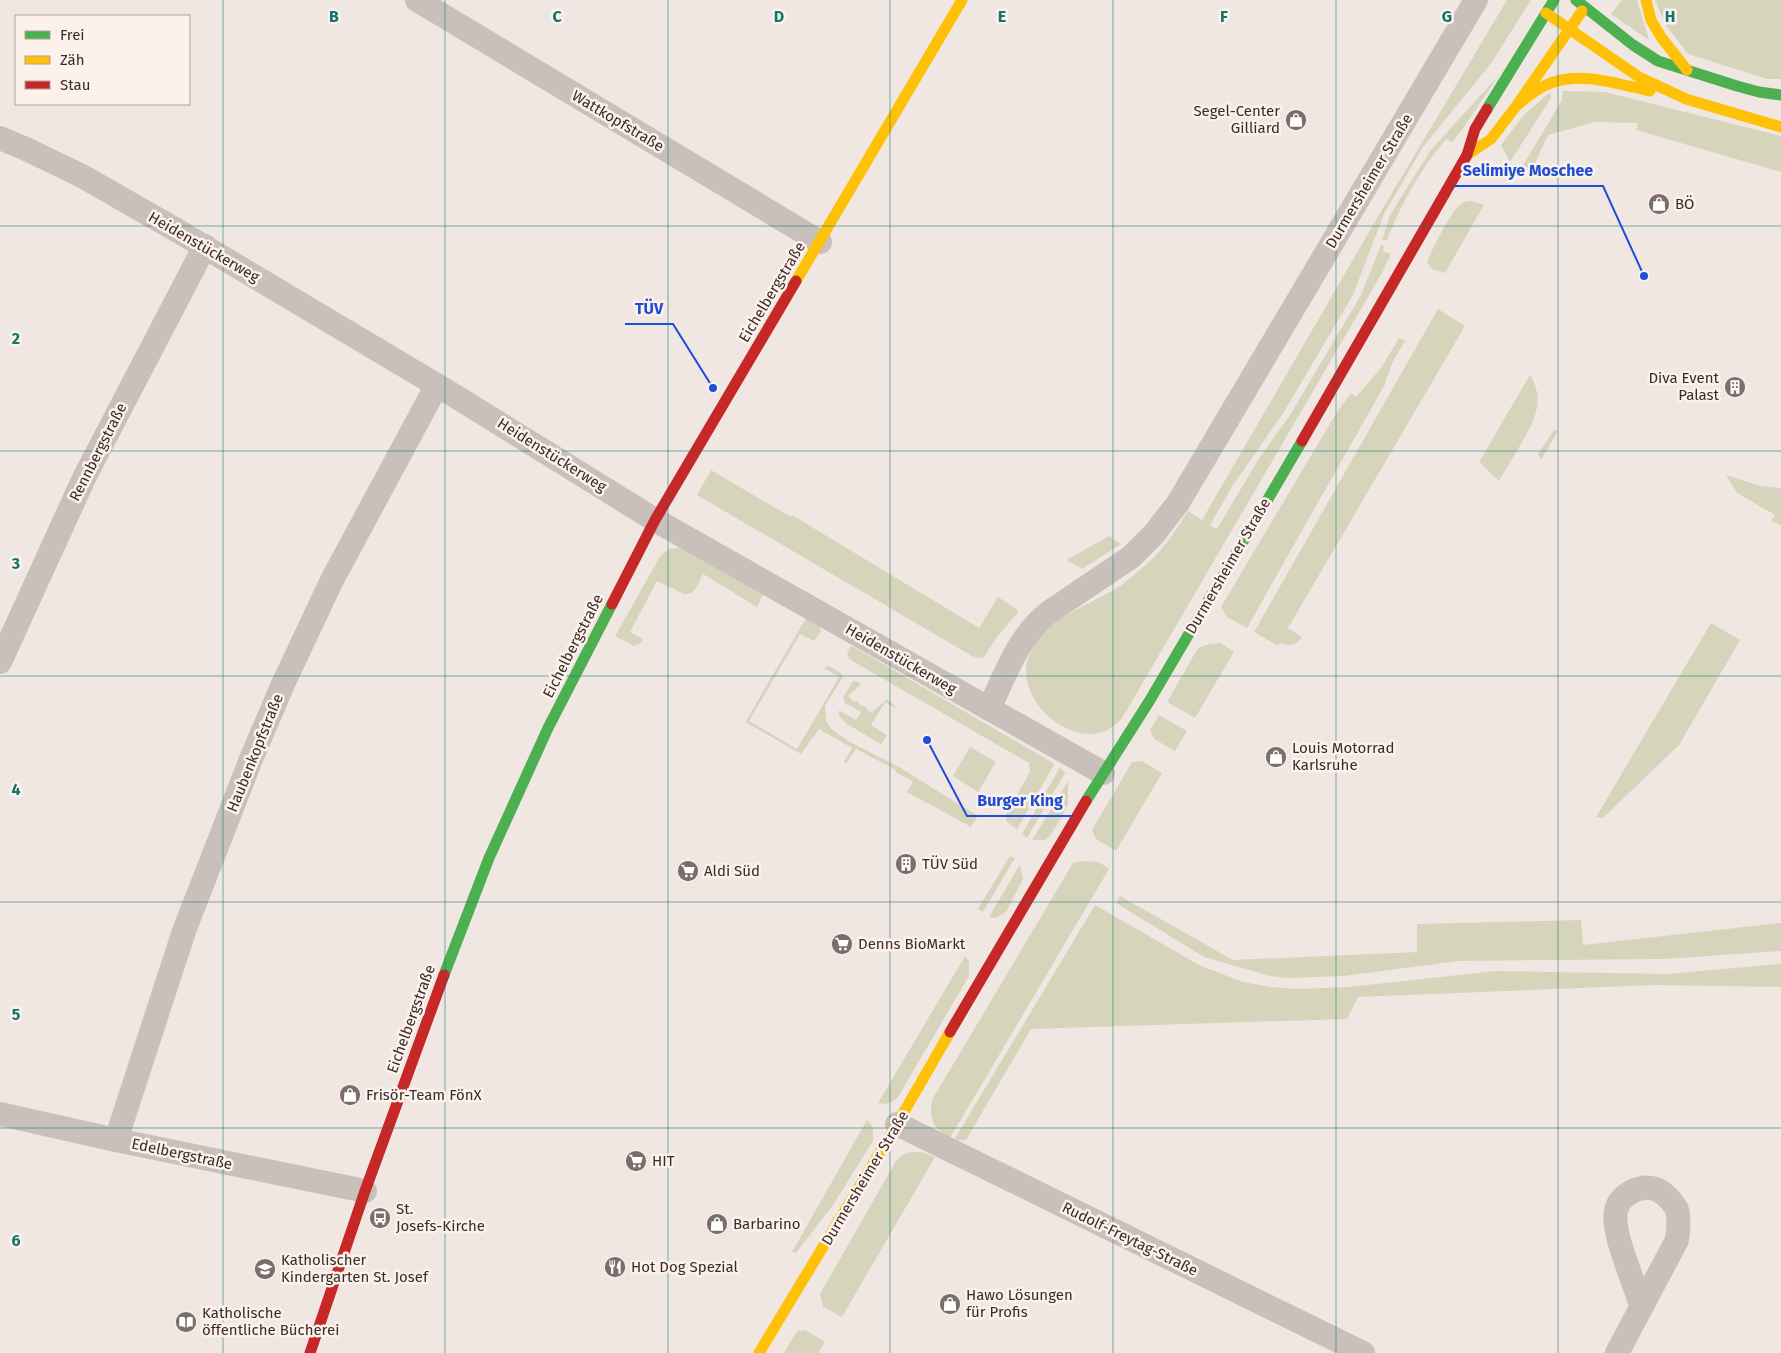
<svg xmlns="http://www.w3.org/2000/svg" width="1781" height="1353" font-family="'Fira Sans',sans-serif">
  <rect width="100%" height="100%" fill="#f0e7e3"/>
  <g fill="#d6d5bc">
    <path d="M1507 0H1531L1492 62 1423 147 1384 214 1353 295 1284 412 1233 485 1210 525 1217 529 1258 460 1290 415 1361 295 1381 245H1384L1383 251 1391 254 1382 273 1124 715C1092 763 1017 711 1027 662 1028 658 1031 652 1033 648 1049 614 1100 603 1128 580 1140 570 1154 559 1164 546 1173 535 1180 523 1188 511L1202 520 1380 213Z"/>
    <path d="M1622 0H1637L1649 40 1611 14Z"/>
    <path d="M1655 0H1781V79H1767L1688 54 1665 24Z"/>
    <path d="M1499 75 1462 130 1452 142 1446 139C1421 168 1401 204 1387 240H1382L1390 215 1430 151Z"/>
    <path d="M1563 91 1605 92 1781 136V172L1636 130 1638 123 1595 122 1548 135 1532 170 1519 172 1562 100Z"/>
    <path d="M1550 92 1551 98 1510 162 1501 145 1523 116Z"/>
    <path d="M1472 201 1484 205 1445 273 1432 269 1427 262C1432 250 1453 206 1464 202 1466 201 1469 201 1472 201Z"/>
    <path d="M1438 309 1465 326 1288 628 1302 637C1297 645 1289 647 1280 643L1278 646 1254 632Z"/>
    <path d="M1399 338 1405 341 1392 363 1384 386 1247 628 1227 617 1221 607 1337 412 1351 393 1356 397 1381 368Z"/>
    <path d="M1530 375C1546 400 1534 422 1521 444 1514 456 1506 469 1499 481L1479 462Z"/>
    <path d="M1554 430 1558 431 1541 460 1538 454Z"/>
    <path d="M711 470 791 517 792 515 979 628 998 597 1019 611 997 637 984 657 978 658 972 656 697 495Z"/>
    <path d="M1726 475 1760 486 1781 488V525L1771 521 1775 515 1737 493Z"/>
    <path d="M1109 536 1121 544 1082 569 1066 560Z"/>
    <path d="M678 548 685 549 764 593 757 607 703 574C698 583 696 595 684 594L657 581 630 632 643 639 641 643 634 646 615 636 661 555 669 549Z"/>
    <path d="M806 618 820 627 821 632 814 641 800 634 749 721 797 749 839 677 824 668 828 666 840 672 843 677 825 706 826 720 831 729 850 742 899 767 978 816 971 827 907 792 913 782 896 772V770L856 749 846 764 844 762 852 748 819 729 801 754 747 723 746 721Z"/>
    <path d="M1711 623 1740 640 1679 745 1605 816 1602 818 1596 817Z"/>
    <path d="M1221 643 1234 652 1195 718 1167 702 1198 648 1209 644Z"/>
    <path d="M850 647H854L1053 763 1054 765 1017 829 1006 821V814L1030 772 1029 763 849 659 847 653Z"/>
    <path d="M853 681 858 682 861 684 848 696 854 702 856 700 861 706 863 705 871 713 887 699 895 706V708L885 702 871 725 887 735 881 744 847 724 839 716V710L856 720 861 712 845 703 843 698Z"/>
    <path d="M1159 715 1187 731 1175 751 1154 739 1150 730Z"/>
    <path d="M970 747 996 762 978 792 953 776Z"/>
    <path d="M1142 761 1162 773 1116 851 1096 839 1092 830 1132 762Z"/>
    <path d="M1060 767 1065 773 1027 838 1022 834Z"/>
    <path d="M1068 781V803L1062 817 1049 837 1045 840H1032Z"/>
    <path d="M1010 856 1015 858 983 912 978 909Z"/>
    <path d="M1084 861 1099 862 1109 869 950 1138C932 1128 929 1119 932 1100L1073 863Z"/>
    <path d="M1020 864 1023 879 1006 912 996 918 989 917Z"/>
    <path d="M1120 896 1233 960 1417 952V924L1581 920 1583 945 1781 923V951L1665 959 1459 961 1344 976 1288 978 1270 976 1204 957 1116 903Z"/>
    <path d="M1095 905 1199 965 1243 982 1271 987 1297 989 1349 987 1495 971 1666 974 1781 964V987L1655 985 1358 997 1347 1019 1031 1029 966 1140H954Z"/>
    <path d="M965 956 969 961V976L898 1097C891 1103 887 1105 878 1103Z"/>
    <path d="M867 1120 873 1127V1141L833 1205 796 1253 792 1252Z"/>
    <path d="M911 1152H921L935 1157 842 1317 823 1307 820 1294 896 1161 902 1155Z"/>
    <path d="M805 1330 825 1342 818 1353H784L797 1331Z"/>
  </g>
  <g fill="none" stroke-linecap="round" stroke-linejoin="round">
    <g stroke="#c9c0bc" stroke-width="24">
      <path d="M417 0 820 242"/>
      <path d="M0 138 26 149 82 176 178 231 450 393 655 520 1103 773"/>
      <path d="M0 662 85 476 205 246"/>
      <path d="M989 709C1005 675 1018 637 1048 613L1131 557 1154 534 1178 503 1476 0"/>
      <path d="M0 1114 116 1140 365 1191"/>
      <path d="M897 1124 1363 1353"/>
      <path d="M116 1140 184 931 251 759 283 684 332 580 437 385"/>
      <path d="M1617 1353 1677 1240C1678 1231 1680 1220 1677 1210 1674 1203 1663 1191 1655 1189 1640 1184 1619 1195 1616 1211 1611 1232 1635 1283 1641 1306"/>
    </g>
    <g stroke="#4caf50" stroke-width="11">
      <path d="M1576 0 1633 45 1658 61 1737 86 1759 92 1781 95"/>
      <path d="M1487 109 1554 0"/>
      <path d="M1086 801 1150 700 1302 441"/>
      <path d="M444 975 489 858 548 728 612 604"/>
    </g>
    <g stroke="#ffc107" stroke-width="11">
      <path d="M1646 0 1651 20 1661 37 1687 70"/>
      <path d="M1546 13 1639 77 1686 99 1781 127"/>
      <path d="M1517 105C1526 98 1535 90 1546 85 1579 70 1617 84 1650 91"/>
      <path d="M1467 155 1491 139 1517 105 1582 11"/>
      <path d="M796 281 962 0"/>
      <path d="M759 1353 897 1124 950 1032"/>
    </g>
    <g stroke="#c62828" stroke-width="11">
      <path d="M1302 441 1467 155 1475 129 1487 109"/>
      <path d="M612 604 655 520 796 281"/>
      <path d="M950 1032 1086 801"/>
      <path d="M310 1353 365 1191 444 975"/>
    </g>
  </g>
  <path fill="none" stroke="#0f766e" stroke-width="1" stroke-opacity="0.55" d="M223 0V1353M445 0V1353M668 0V1353M890 0V1353M1113 0V1353M1336 0V1353M1558 0V1353M0 226H1781M0 451H1781M0 676H1781M0 902H1781M0 1128H1781"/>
  <defs>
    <g id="shop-disc" transform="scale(1.125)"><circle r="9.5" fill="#7a6d6a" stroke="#fcf1eb"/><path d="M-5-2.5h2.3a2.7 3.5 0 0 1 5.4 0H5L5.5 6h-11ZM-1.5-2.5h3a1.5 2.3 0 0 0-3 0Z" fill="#fff"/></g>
    <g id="building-disc" transform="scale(1.125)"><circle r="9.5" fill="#7a6d6a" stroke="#fcf1eb"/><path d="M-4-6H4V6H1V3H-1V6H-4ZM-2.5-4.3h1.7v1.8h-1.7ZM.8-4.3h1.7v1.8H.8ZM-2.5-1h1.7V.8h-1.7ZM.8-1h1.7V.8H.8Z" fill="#fff"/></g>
    <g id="supermarket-disc" transform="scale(1.125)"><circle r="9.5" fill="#7a6d6a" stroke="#fcf1eb"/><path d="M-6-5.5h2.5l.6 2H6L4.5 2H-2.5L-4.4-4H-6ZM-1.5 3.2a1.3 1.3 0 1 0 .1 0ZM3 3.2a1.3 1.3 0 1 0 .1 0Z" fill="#fff"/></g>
    <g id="bus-disc" transform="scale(1.125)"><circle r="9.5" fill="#7a6d6a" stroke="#fcf1eb"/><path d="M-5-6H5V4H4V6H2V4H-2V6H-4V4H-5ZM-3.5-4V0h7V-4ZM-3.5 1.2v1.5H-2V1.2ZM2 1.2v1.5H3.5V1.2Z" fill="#fff"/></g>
    <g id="restaurant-disc" transform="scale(1.125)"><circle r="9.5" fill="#7a6d6a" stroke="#fcf1eb"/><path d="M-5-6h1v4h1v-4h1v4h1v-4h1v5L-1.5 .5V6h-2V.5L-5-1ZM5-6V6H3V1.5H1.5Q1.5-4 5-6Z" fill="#fff"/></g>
    <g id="school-disc" transform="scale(1.125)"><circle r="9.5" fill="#7a6d6a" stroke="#fcf1eb"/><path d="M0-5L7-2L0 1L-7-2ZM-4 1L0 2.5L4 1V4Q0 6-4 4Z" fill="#fff"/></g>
    <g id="library-disc" transform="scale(1.125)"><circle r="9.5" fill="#7a6d6a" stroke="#fcf1eb"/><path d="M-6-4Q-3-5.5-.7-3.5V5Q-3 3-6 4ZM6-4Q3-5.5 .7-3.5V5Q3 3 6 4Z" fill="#fff"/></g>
  </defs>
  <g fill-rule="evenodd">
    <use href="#shop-disc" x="1296" y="120"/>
    <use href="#shop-disc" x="1659" y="204"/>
    <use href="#building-disc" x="1735" y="387"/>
    <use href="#shop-disc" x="1276" y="757"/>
    <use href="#building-disc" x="906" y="864"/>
    <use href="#supermarket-disc" x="688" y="871"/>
    <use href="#supermarket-disc" x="842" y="944"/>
    <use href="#shop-disc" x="350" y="1095"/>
    <use href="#supermarket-disc" x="636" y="1161"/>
    <use href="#bus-disc" x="380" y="1218"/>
    <use href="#shop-disc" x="717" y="1224"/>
    <use href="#restaurant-disc" x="615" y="1267"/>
    <use href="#school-disc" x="265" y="1269"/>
    <use href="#shop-disc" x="950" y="1304"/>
    <use href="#library-disc" x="186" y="1322"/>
  </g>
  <g text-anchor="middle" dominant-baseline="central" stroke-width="5" stroke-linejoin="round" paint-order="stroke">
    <g font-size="15" fill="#3b2b29" stroke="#fcf1eb" text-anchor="start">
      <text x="1280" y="111" text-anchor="end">Segel-Center<tspan x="1280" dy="17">Gilliard</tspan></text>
      <text x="1675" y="204">BÖ</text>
      <text x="1719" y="378" text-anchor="end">Diva Event<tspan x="1719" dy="17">Palast</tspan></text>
      <text x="1292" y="748">Louis Motorrad<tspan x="1292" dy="17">Karlsruhe</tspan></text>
      <text x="922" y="864">TÜV Süd</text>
      <text x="704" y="871">Aldi Süd</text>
      <text x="858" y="944">Denns BioMarkt</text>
      <text x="366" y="1095">Frisör-Team FönX</text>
      <text x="652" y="1161">HIT</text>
      <text x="396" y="1209">St.<tspan x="396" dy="17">Josefs-Kirche</tspan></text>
      <text x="733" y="1224">Barbarino</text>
      <text x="281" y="1260">Katholischer<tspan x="281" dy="17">Kindergarten St. Josef</tspan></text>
      <text x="631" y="1267">Hot Dog Spezial</text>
      <text x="966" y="1295">Hawo Lösungen<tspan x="966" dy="17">für Profis</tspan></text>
      <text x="202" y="1313">Katholische<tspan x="202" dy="17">öffentliche Bücherei</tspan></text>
    </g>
    <g font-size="15" fill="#3b2b29" stroke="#fcf1eb">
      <text transform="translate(618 121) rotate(31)">Wattkopfstraße</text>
      <text transform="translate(1369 181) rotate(-59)">Durmersheimer Straße</text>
      <text transform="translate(204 247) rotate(30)">Heidenstückerweg</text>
      <text transform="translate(772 292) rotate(-59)">Eichelbergstraße</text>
      <text transform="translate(98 452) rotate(-63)">Rennbergstraße</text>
      <text transform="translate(552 455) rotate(32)">Heidenstückerweg</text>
      <text transform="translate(1228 566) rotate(-60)">Durmersheimer Straße</text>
      <text transform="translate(573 646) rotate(-63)">Eichelbergstraße</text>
      <text transform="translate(901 659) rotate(30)">Heidenstückerweg</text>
      <text transform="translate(255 753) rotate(-68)">Haubenkopfstraße</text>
      <text transform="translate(411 1019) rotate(-70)">Eichelbergstraße</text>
      <text transform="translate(182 1154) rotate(12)">Edelbergstraße</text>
      <text transform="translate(865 1178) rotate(-59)">Durmersheimer Straße</text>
      <text transform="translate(1130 1239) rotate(26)">Rudolf-Freytag-Straße</text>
    </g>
  </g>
  <g font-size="16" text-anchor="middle" font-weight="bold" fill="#0f766e" stroke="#fcf1eb" stroke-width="5" stroke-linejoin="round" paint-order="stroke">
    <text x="334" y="22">B</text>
    <text x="557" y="22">C</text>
    <text x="779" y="22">D</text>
    <text x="1002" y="22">E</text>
    <text x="1224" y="22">F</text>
    <text x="1447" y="22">G</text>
    <text x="1670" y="22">H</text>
    <text x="16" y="344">2</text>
    <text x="16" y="569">3</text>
    <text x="16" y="795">4</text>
    <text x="16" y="1020">5</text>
    <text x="16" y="1246">6</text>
  </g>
  <path fill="none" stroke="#1d4ed8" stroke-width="2" d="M1644 276L1603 186H1453M713 388L673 324H625M927 740L967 816H1073"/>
  <g fill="#1d4ed8" stroke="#fcf1eb" stroke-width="2">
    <circle cx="1644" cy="276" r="5"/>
    <circle cx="713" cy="388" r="5"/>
    <circle cx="927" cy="740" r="5"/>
  </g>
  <g font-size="16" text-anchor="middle" font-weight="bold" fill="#1d4ed8" stroke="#fcf1eb" stroke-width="5" stroke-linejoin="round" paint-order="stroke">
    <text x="1528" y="176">Selimiye Moschee</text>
    <text x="649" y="314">TÜV</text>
    <text x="1020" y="806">Burger King</text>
  </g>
  <rect x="15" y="15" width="175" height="90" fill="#fcf1eb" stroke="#afa29d"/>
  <rect x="25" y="31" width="25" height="8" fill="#4caf50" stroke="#afa29d"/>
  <text x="60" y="40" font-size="15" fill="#3b2b29">Frei</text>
  <rect x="25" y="56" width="25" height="8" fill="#ffc107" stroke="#afa29d"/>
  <text x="60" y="65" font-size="15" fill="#3b2b29">Zäh</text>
  <rect x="25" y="81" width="25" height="8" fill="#c62828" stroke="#afa29d"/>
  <text x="60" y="90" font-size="15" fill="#3b2b29">Stau</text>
</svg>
